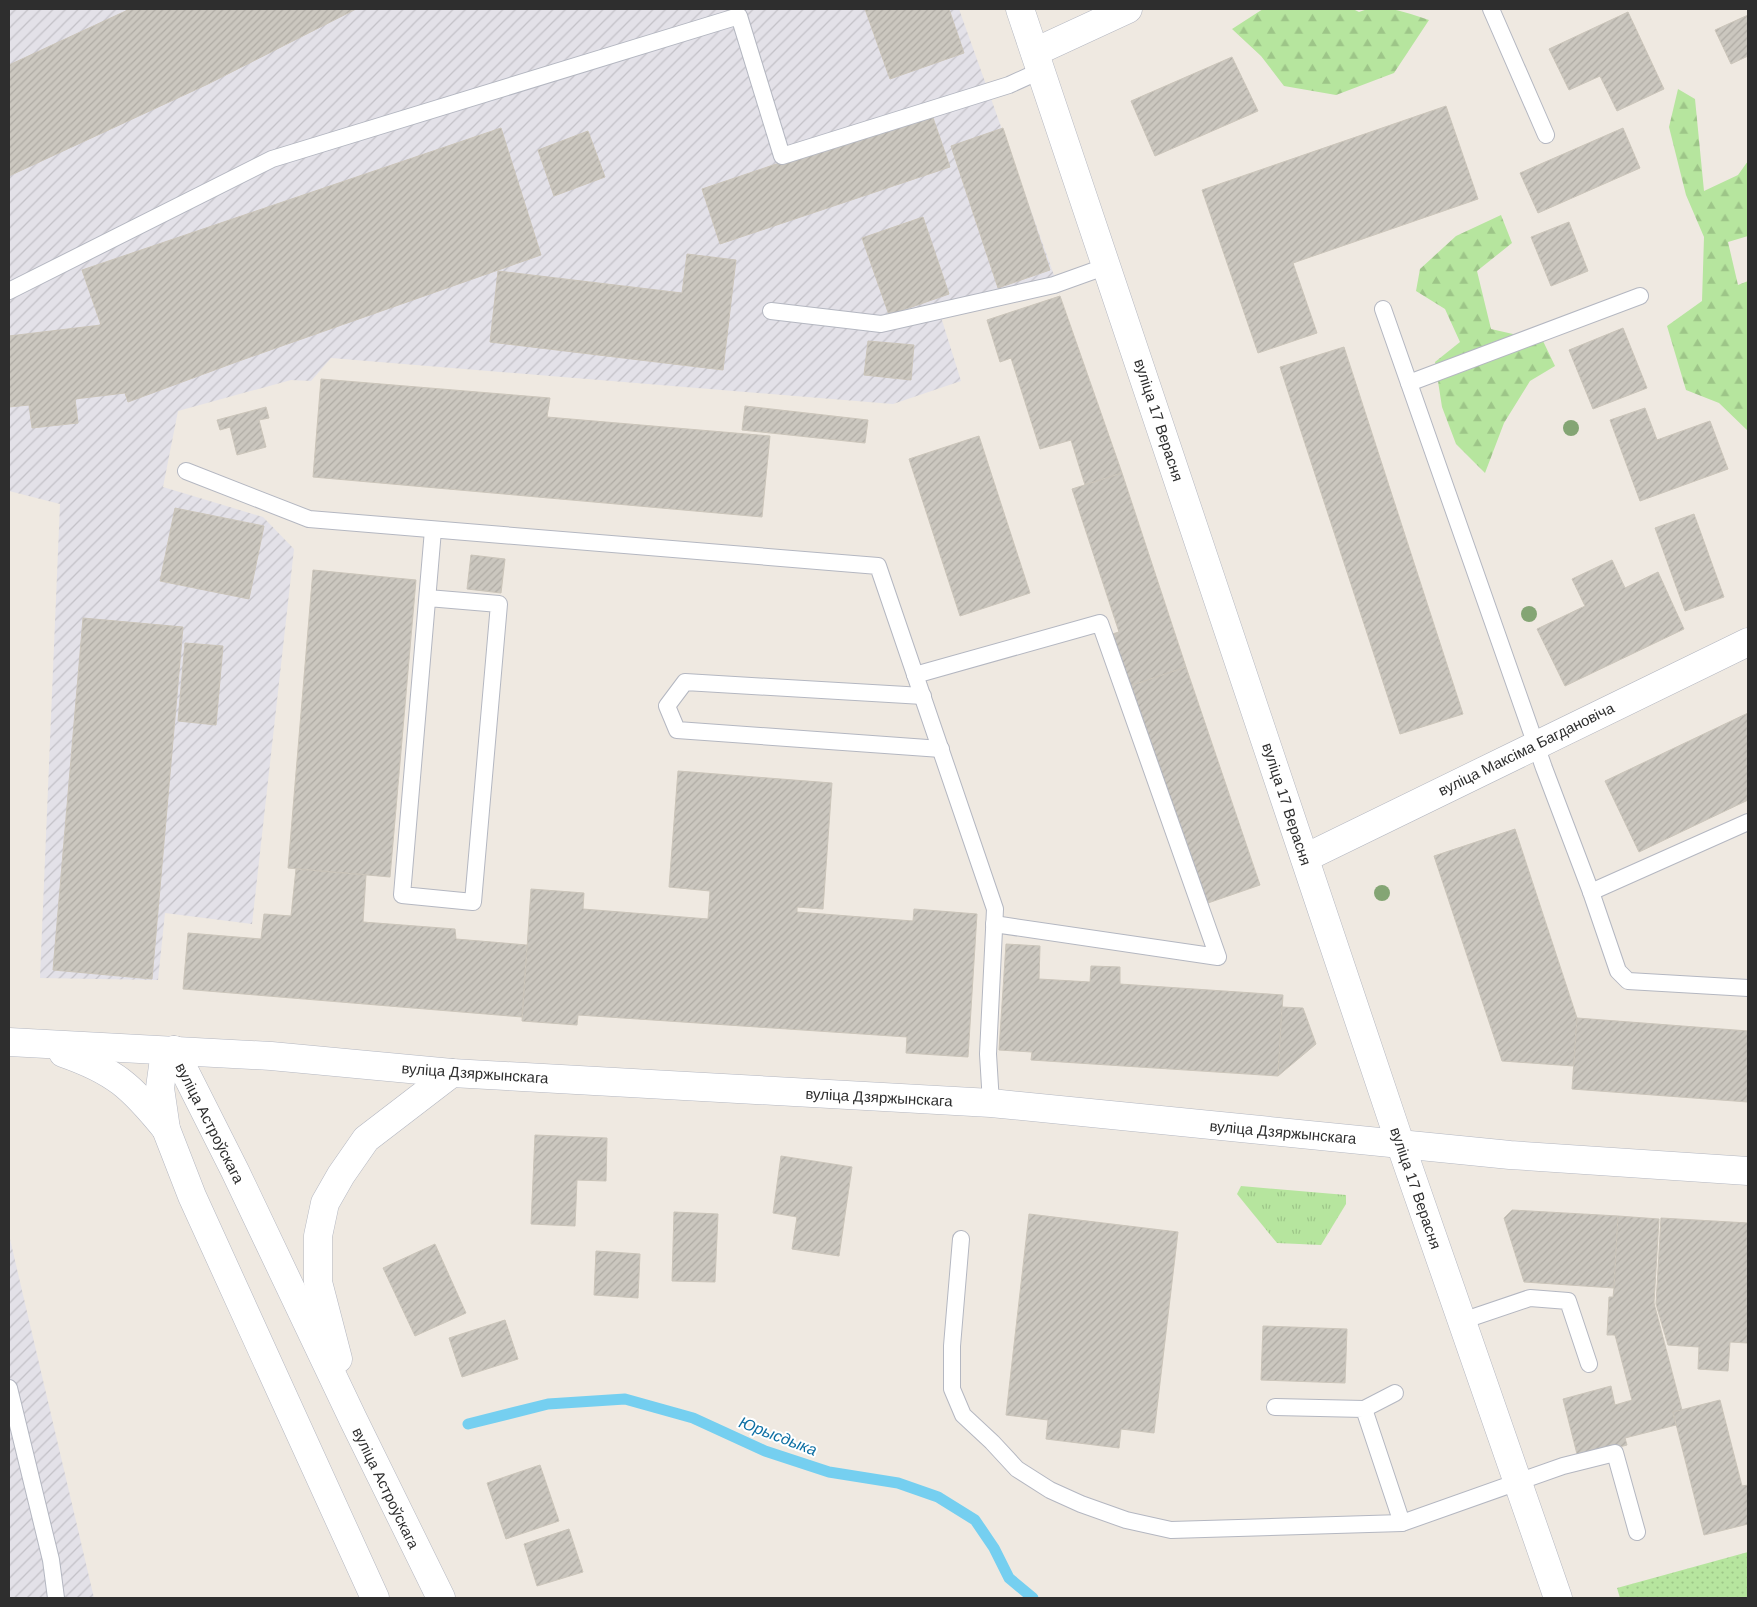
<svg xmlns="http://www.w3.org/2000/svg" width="1757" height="1607" font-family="Helvetica,sans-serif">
  <defs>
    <pattern id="industrial-furrows" width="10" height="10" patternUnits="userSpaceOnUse" patternTransform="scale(1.25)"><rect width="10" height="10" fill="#e3e1e8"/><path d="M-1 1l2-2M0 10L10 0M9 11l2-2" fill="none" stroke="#c3c1c7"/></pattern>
    <pattern id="grass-tufts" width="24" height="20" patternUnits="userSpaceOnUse" patternTransform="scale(1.25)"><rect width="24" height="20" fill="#b6e59e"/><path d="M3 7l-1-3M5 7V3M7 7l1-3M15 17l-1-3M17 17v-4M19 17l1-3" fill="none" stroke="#9dc588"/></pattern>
    <pattern id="forest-firs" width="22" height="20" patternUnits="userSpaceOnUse" patternTransform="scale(1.25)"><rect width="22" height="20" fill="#b6e59e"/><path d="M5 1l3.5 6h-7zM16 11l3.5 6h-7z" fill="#9dc588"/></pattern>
    <pattern id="park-dots" width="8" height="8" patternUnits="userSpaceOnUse" patternTransform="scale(1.25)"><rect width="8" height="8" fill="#b6e59e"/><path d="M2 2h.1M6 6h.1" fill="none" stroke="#9dc588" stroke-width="1.8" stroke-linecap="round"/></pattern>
    <pattern id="building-hatch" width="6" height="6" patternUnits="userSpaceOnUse" patternTransform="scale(1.25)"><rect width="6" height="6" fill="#cbc7bf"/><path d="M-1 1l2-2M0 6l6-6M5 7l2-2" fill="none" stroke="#afaba4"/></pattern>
  </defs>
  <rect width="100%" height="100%" fill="#efe9e1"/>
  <g fill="url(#industrial-furrows)">
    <path d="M9 9H959L1055 278 941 317 961 381 893 404 331 358 311 381 291 380 178 411 163 487 263 517 294 549 252 924 165 913 158 980 40 978 60 504 9 491Z"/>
    <path d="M9 1235 94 1598H9Z"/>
  </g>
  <path fill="url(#grass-tufts)" d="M1241 1186 1346 1195V1204L1321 1245 1277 1243 1237 1194Z"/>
  <g fill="url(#forest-firs)">
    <path d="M1263 9H1353L1359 12C1382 2 1407 13 1429 20L1394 73 1336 95 1284 86 1261 56 1232 29Z"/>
    <path d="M1678 89 1695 99 1704 191 1738 175 1748 161V236L1728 242 1738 285 1748 281V431L1719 403 1686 390 1667 326 1702 301 1704 237 1686 195 1669 127Z"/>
    <path d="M1501 215 1512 243 1477 271 1491 329 1543 341 1555 366 1530 381 1504 423 1485 473 1456 444 1442 407 1435 362 1460 342 1445 309 1416 291 1420 269 1456 236Z"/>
  </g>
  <path fill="url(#park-dots)" d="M1748 1552V1598H1620L1617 1588Z"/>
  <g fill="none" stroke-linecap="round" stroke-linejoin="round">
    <path stroke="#75cff0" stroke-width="11" d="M468 1424 548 1404 625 1399 693 1418 765 1451 829 1472 898 1483 938 1497 975 1520 994 1548 1009 1578 1033 1598"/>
  </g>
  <g fill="url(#building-hatch)" stroke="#cbc5ba">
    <path d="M130 9H356L208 84 9 176V65Z"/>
    <path d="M865 9H949L964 53 890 79Z"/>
    <path d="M1628 12 1664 89 1617 111 1600 76 1569 90 1549 49Z"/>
    <path d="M1748 15V56L1731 64 1715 30Z"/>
    <path d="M1232 57 1258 111 1155 156 1131 101Z"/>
    <path d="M1446 106 1478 199 1293 263 1317 333 1258 353 1202 190Z"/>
    <path d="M931 112 950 167 720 244 702 189Z"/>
    <path d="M501 128 541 255 239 361 128 402 125 393 75 399 78 423 32 428 29 405 9 407V336L101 325 82 270Z"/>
    <path d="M1003 128 1050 270 998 288 951 146Z"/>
    <path d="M1623 128 1640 168 1538 213 1520 173Z"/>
    <path d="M588 131 605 177 554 196 538 150Z"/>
    <path d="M923 217 949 294 889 315 862 238Z"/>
    <path d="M1569 222 1588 271 1551 286 1531 237Z"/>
    <path d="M687 254 736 260 723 370 490 342 498 271 682 293Z"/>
    <path d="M1060 296 1122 473 1085 485 1071 440 1040 449 1011 358 1000 362 987 320Z"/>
    <path d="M1623 328 1647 388 1593 409 1569 350Z"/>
    <path d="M868 341 914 345 911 380 864 375Z"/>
    <path d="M1344 347 1463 714 1400 734 1280 367Z"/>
    <path d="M321 379 550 398 547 417 770 436 762 517 313 477Z"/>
    <path d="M745 406 868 420 865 443 742 430Z"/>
    <path d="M266 407 269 418 259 420 266 447 237 455 230 427 220 430 217 420Z"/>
    <path d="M1645 408 1657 440 1710 421 1728 469 1640 501 1610 420Z"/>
    <path d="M979 436 1030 593 960 616 909 459Z"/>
    <path d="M1122 473 1186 667 1130 686 1112 634 1119 632 1072 489Z"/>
    <path d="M175 508 264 526 249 599 160 581Z"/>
    <path d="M1694 514 1724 597 1685 611 1655 528Z"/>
    <path d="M471 555 505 559 501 593 467 589Z"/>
    <path d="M1612 560 1625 588 1658 572 1684 629 1565 686 1537 629 1585 606 1572 579Z"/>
    <path d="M313 570 416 580 390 877 288 868Z"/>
    <path d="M83 618 183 627 152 979 53 970Z"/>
    <path d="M185 643 223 646 216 725 178 721Z"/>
    <path d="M1186 667 1260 885 1205 904 1130 686Z"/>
    <path d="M1748 713V800L1639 852 1605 781Z"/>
    <path d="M678 771 832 783 823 909 797 907V912L913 921 914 909 977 914 968 1057 906 1053 907 1037 578 1015 577 1025 522 1021 531 889 584 893 583 909 708 919 710 891 669 887Z"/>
    <path d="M1515 829 1577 1018 1574 1066 1502 1061 1434 856Z"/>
    <path d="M296 869 366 875 363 922 455 929 456 939 527 945 522 1017 183 989 188 933 261 939 264 914 291 916Z"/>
    <path d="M1006 944 1040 946 1039 979 1090 982 1091 966 1120 967V984L1283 995 1278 1076 1031 1060 1032 1052 999 1050Z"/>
    <path d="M1282 1007 1303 1008 1316 1044 1278 1076Z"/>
    <path d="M1577 1018 1748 1031V1102L1572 1089Z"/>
    <path d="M535 1135 607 1138 606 1181 577 1180 575 1226 531 1224Z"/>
    <path d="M781 1156 852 1167 839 1256 792 1249 797 1217 773 1213Z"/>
    <path d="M1512 1210 1618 1216 1614 1288 1524 1282 1504 1218Z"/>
    <path d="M674 1212 718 1214 715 1282 672 1281Z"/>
    <path d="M1029 1214 1178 1232 1154 1433 1121 1429 1119 1448 1046 1439 1048 1420 1006 1415Z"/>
    <path d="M1618 1216 1659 1219 1654 1303 1682 1410 1673 1412 1676 1425 1625 1438 1627 1445 1578 1458 1563 1399 1611 1386 1615 1405 1632 1400 1615 1335H1607L1609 1297H1613L1614 1288Z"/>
    <path d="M1661 1218 1748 1223V1343L1730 1342 1728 1371 1698 1369 1699 1347 1668 1345 1656 1304Z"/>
    <path d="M435 1244 466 1313 415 1336 383 1268Z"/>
    <path d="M596 1251 640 1254 638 1298 594 1295Z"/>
    <path d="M505 1320 518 1359 462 1377 449 1338Z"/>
    <path d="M1263 1326 1347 1329 1345 1383 1261 1380Z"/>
    <path d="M1720 1400 1742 1486 1748 1485V1524L1704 1535 1673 1412Z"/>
    <path d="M540 1465 559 1521 506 1539 487 1483Z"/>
    <path d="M569 1529 583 1572 537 1586 524 1544Z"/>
  </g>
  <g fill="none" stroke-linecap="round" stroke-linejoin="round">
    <g stroke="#b4b7c1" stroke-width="18">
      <g id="service">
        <path d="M1491 9 1546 135"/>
        <path d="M9 291 272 159 739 16 782 156 1009 85 1042 70"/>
        <path d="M1383 309 1544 768 1591 892 1618 971 1628 981 1748 988"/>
        <path d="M771 311 881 324 1054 285 1107 266"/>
        <path d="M1409 383 1640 296"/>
        <path d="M186 471 309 519 878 566 995 909 988 1054 991 1103"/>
        <path d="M428 598 499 604 473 902 402 895 433 530"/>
        <path d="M915 675 1100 623 1218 957 994 924"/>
        <path d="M923 696 685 682 667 706 677 730 941 749"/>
        <path d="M1591 892 1748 822"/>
        <path d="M961 1239 952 1346V1389L963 1415 992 1442 1017 1469 1050 1490 1081 1504 1126 1520 1171 1530 1402 1523 1563 1466 1615 1453 1637 1532"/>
        <path d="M1462 1321 1530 1298 1568 1301 1589 1364"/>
        <path d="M9 1388 51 1560 56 1598"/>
        <path d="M1275 1407 1364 1409 1402 1523"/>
        <path d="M1364 1409 1395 1393"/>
      </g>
    </g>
    <g stroke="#b4b7c1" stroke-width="29">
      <g id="minor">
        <path d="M1035 52 1128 9"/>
        <path d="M1305 858 1748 642"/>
      </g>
    </g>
    <g stroke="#b4b7c1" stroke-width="29">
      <path id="tertiary" d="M1020 9 1400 1143 1558 1598"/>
    </g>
    <g stroke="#b4b7c1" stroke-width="29">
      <g id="secondary">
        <path d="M9 1042 271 1056 452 1073 991 1103 1510 1155 1748 1171"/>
        <path d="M174 1050 235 1171 353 1419 441 1598"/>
        <path d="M174 1050 163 1066 160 1088 166 1129 192 1196 375 1598"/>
        <path d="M63 1053C115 1071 132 1087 166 1129"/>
        <path d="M338 1359 318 1282V1236L325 1203 341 1175 366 1139 452 1073"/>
      </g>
    </g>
    <use href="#service" stroke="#fff" stroke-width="16"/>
    <use href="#minor" stroke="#fff" stroke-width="28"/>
    <use href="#tertiary" stroke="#fff" stroke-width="28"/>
    <use href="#secondary" stroke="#fff" stroke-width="28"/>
  </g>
  <g fill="#84a574">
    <circle cx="1571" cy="428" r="8"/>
    <circle cx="1529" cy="614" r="8"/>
    <circle cx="1382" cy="893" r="8"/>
  </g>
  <g text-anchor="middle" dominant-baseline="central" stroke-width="4" stroke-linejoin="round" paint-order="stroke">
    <g font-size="15" fill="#2e2e2e" stroke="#fff">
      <text transform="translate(1159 420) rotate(72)">вуліца 17 Верасня</text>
      <text transform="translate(1526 749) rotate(-26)">вуліца Максіма Багдановіча</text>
      <text transform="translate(1287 804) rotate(72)">вуліца 17 Верасня</text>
      <text transform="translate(475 1073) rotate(4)">вуліца Дзяржынскага</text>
      <text transform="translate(879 1097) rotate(3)">вуліца Дзяржынскага</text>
      <text transform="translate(210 1123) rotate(63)">вуліца Астроўскага</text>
      <text transform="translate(1283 1132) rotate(5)">вуліца Дзяржынскага</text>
      <text transform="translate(1416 1188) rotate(71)">вуліца 17 Верасня</text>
      <text transform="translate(386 1488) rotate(64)">вуліца Астроўскага</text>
    </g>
    <g font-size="16" font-style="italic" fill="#0d6fa3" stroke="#fff">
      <text transform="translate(778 1436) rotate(21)">Юрысдыка</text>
    </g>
  </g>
  <rect width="1757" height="1607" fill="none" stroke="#2e2e2e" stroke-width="20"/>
</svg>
